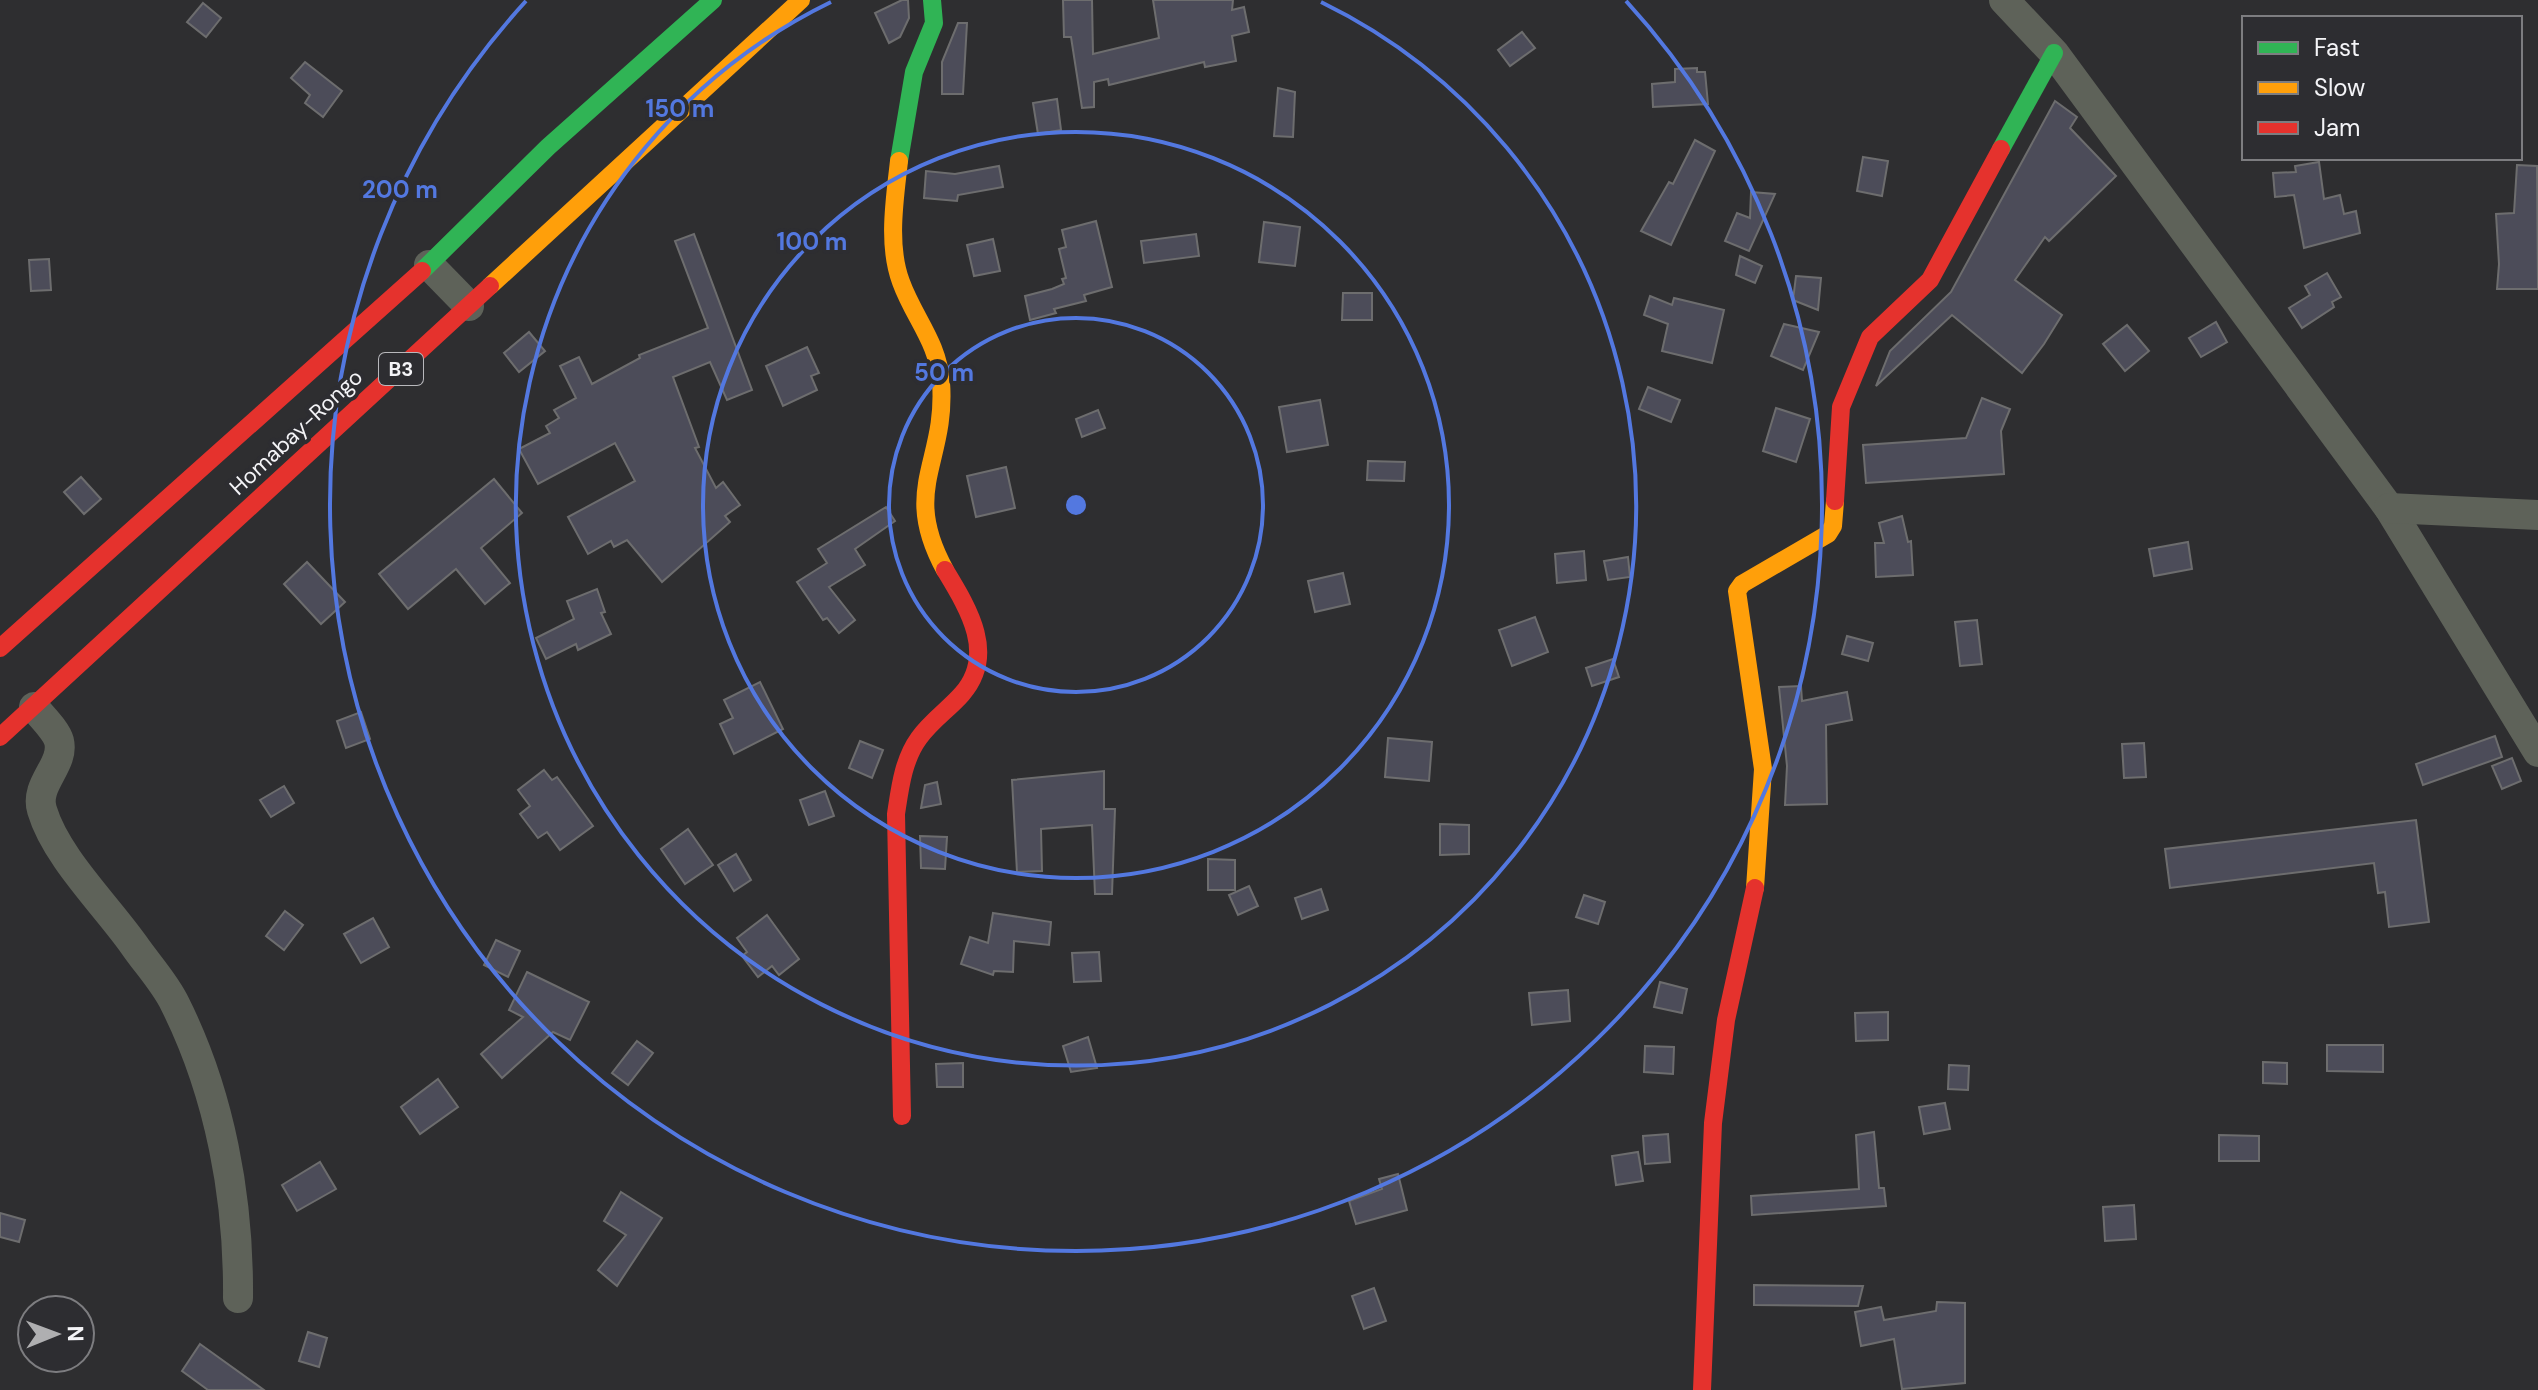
<svg xmlns="http://www.w3.org/2000/svg" width="2538" height="1390" font-family="'DM Sans',sans-serif">
  <rect width="100%" height="100%" fill="#2e2e30"/>
  <g fill="#4c4c59" stroke="#6d6d6e" stroke-width="2">
    <path d="M902 0H908L909 18 900 37 889 43 875 13Z"/>
    <path d="M1063 0H1092L1093 54 1159 38 1153 0H1233L1232 10 1244 7 1249 32 1232 36 1236 61 1205 67 1204 62 1109 85 1108 79 1094 82V107L1082 108 1071 37H1064Z"/>
    <path d="M203 3 221 18 206 37 187 22Z"/>
    <path d="M958 23H967L963 94H942V62Z"/>
    <path d="M1522 32 1535 48 1510 66 1498 50Z"/>
    <path d="M305 62 342 91 323 117 305 103 310 95 291 78Z"/>
    <path d="M1697 68V72H1705L1708 104 1653 107 1652 84 1675 82V69Z"/>
    <path d="M1278 88 1295 92 1293 137 1274 136Z"/>
    <path d="M1057 99 1061 130 1038 134 1033 103Z"/>
    <path d="M2055 101 2077 117 2070 128 2116 176 2049 241 2045 237 2015 280 2062 315 2044 344 2022 373 1952 315 1876 386 1890 351 1951 292Z"/>
    <path d="M1695 140 1715 151 1671 245 1641 231 1669 182 1673 184Z"/>
    <path d="M1863 157 1888 161 1882 196 1857 191Z"/>
    <path d="M2319 162 2324 199 2340 195 2344 214 2356 211 2360 233 2304 248 2294 195 2275 197 2273 173 2296 172 2295 166Z"/>
    <path d="M2517 165 2537 166 2538 289H2497L2499 264 2496 214 2514 213Z"/>
    <path d="M999 166 1003 187 958 195 957 201 924 198 926 171 955 174Z"/>
    <path d="M1751 192 1775 194 1749 251 1725 241 1737 213 1750 218Z"/>
    <path d="M1096 221 1112 287 1084 295 1086 301 1054 309 1056 313 1030 320 1025 296 1052 289 1064 284 1062 279 1066 278 1059 249 1066 247 1062 230Z"/>
    <path d="M1264 222 1300 227 1295 266 1259 262Z"/>
    <path d="M694 234 752 390 727 400 710 362 673 377 699 447 695 448 716 488 723 482 740 505 725 516 730 522 662 582 627 540 614 547 611 541 588 554 568 517 635 481 615 443 538 484 519 449 550 433 546 426 559 418 554 410 576 398 560 366 579 357 592 384 640 358 639 355 708 328 675 241Z"/>
    <path d="M1196 234 1199 256 1144 263 1141 241Z"/>
    <path d="M993 239 1000 271 974 276 967 245Z"/>
    <path d="M1740 256 1762 266 1755 283 1736 275Z"/>
    <path d="M49 259 51 290 31 291 29 260Z"/>
    <path d="M2327 273 2341 297 2332 302 2334 307 2302 328 2289 308 2310 295 2305 286Z"/>
    <path d="M1796 276 1821 278 1818 310 1793 300Z"/>
    <path d="M1343 293H1372V320H1342Z"/>
    <path d="M1650 296 1672 305 1674 298 1724 310 1712 363 1662 351 1668 324 1644 315Z"/>
    <path d="M2216 322 2227 342 2201 357 2189 338Z"/>
    <path d="M1784 324 1819 332 1803 370 1771 356Z"/>
    <path d="M2127 325 2149 351 2125 371 2103 344Z"/>
    <path d="M529 332 545 351 519 372 504 353Z"/>
    <path d="M807 347 819 373 811 376 817 390 783 406 766 366Z"/>
    <path d="M1648 387 1680 400 1671 422 1639 409Z"/>
    <path d="M1982 398 2010 409 2001 431 2004 474 1866 483 1863 445 1966 438Z"/>
    <path d="M1320 400 1328 445 1287 452 1279 407Z"/>
    <path d="M1776 408 1810 419 1796 462 1763 451Z"/>
    <path d="M1098 410 1105 428 1082 437 1076 419Z"/>
    <path d="M1368 461 1405 462 1404 481 1367 480Z"/>
    <path d="M1006 467 1015 508 976 517 967 476Z"/>
    <path d="M81 477 101 499 84 514 64 492Z"/>
    <path d="M494 479 522 513 481 548 510 583 485 604 456 569 408 609 379 574Z"/>
    <path d="M886 507 895 521 855 549 865 565 829 587 855 620 839 633 827 618 823 620 797 582 827 563 818 549Z"/>
    <path d="M1902 516 1908 542 1911 541 1913 575 1876 577 1875 543H1884L1879 523Z"/>
    <path d="M2188 542 2192 569 2154 576 2149 549Z"/>
    <path d="M1584 551 1586 580 1557 583 1555 554Z"/>
    <path d="M1628 557 1630 577 1608 580 1604 561Z"/>
    <path d="M307 562 345 602 321 624 284 584Z"/>
    <path d="M1343 573 1350 604 1315 612 1308 581Z"/>
    <path d="M597 589 605 612 601 613 611 634 578 650 576 644 546 659 536 638 574 619 567 601Z"/>
    <path d="M1535 617 1548 652 1512 666 1499 630Z"/>
    <path d="M1977 620 1982 664 1960 666 1955 622Z"/>
    <path d="M1847 636 1873 643 1868 661 1842 654Z"/>
    <path d="M1613 659 1619 677 1592 686 1586 668Z"/>
    <path d="M760 682 783 729 734 754 720 724 733 718 724 700Z"/>
    <path d="M1801 686 1802 701 1847 692 1852 720 1826 725 1827 804 1785 805 1787 766 1779 687Z"/>
    <path d="M361 712 370 739 346 748 337 721Z"/>
    <path d="M2495 736 2502 757 2423 785 2416 764Z"/>
    <path d="M1388 738 1432 742 1429 781 1385 777Z"/>
    <path d="M860 741 883 750 872 778 849 768Z"/>
    <path d="M2144 743 2146 777 2124 778 2122 744Z"/>
    <path d="M2512 758 2521 781 2502 789 2492 766Z"/>
    <path d="M544 770 552 780 557 777 593 826 560 850 547 832 538 838 520 814 530 806 518 790Z"/>
    <path d="M1104 771V809H1115L1112 894H1095L1092 825 1041 829 1042 871 1017 872 1012 780Z"/>
    <path d="M937 782 941 804 921 808 925 785Z"/>
    <path d="M284 786 294 803 271 817 260 800Z"/>
    <path d="M825 791 834 816 809 825 800 800Z"/>
    <path d="M2416 820 2429 922 2389 927 2385 892 2378 893 2374 863 2170 888 2165 849Z"/>
    <path d="M1440 824 1469 825V854L1440 855Z"/>
    <path d="M688 829 713 865 685 884 661 849Z"/>
    <path d="M920 836 947 837 945 869 921 868Z"/>
    <path d="M736 854 751 880 734 891 718 865Z"/>
    <path d="M1208 859 1235 860V890H1208Z"/>
    <path d="M1249 886 1258 906 1238 915 1229 895Z"/>
    <path d="M1321 889 1328 910 1302 919 1295 898Z"/>
    <path d="M1584 895 1605 902 1598 924 1576 917Z"/>
    <path d="M285 911 303 925 284 950 266 936Z"/>
    <path d="M993 913 1051 922 1049 945 1014 941 1013 972 994 971 993 975 961 964 970 937 988 943Z"/>
    <path d="M767 915 799 959 779 975 772 966 758 977 742 956 747 952 737 938Z"/>
    <path d="M373 918 389 947 361 963 344 934Z"/>
    <path d="M496 940 520 951 508 977 484 965Z"/>
    <path d="M1099 952 1101 981 1074 982 1072 953Z"/>
    <path d="M527 972 589 1002 570 1040 553 1032 502 1078 481 1054 523 1017 509 1010Z"/>
    <path d="M1660 982 1687 989 1682 1013 1654 1007Z"/>
    <path d="M1568 990 1570 1021 1532 1025 1529 993Z"/>
    <path d="M1888 1012V1040L1856 1041 1855 1013Z"/>
    <path d="M1088 1037 1097 1068 1071 1072 1063 1046Z"/>
    <path d="M637 1041 653 1053 628 1085 612 1073Z"/>
    <path d="M2327 1045H2383V1072L2327 1071Z"/>
    <path d="M1645 1046 1674 1047 1673 1074 1644 1072Z"/>
    <path d="M2263 1062 2287 1063V1084L2263 1083Z"/>
    <path d="M963 1063V1087H937L936 1064Z"/>
    <path d="M1949 1065 1969 1066 1968 1090 1948 1089Z"/>
    <path d="M438 1079 458 1107 420 1134 401 1107Z"/>
    <path d="M1945 1103 1950 1129 1924 1134 1919 1107Z"/>
    <path d="M1874 1132 1879 1188H1884L1886 1206 1752 1215 1751 1196 1859 1189 1856 1135Z"/>
    <path d="M1668 1134 1670 1162 1645 1164 1643 1136Z"/>
    <path d="M2219 1135 2259 1136V1161H2219Z"/>
    <path d="M1638 1152 1643 1181 1616 1185 1612 1156Z"/>
    <path d="M320 1162 336 1189 297 1211 282 1185Z"/>
    <path d="M1398 1174 1407 1210 1356 1224 1349 1201 1382 1189 1379 1179Z"/>
    <path d="M621 1192 662 1218 617 1286 598 1270 626 1235 604 1221Z"/>
    <path d="M2134 1205 2136 1239 2105 1241 2103 1207Z"/>
    <path d="M0 1213 25 1220 19 1242 0 1237Z"/>
    <path d="M1754 1285 1863 1286 1858 1306 1754 1305Z"/>
    <path d="M1374 1288 1386 1321 1364 1329 1352 1296Z"/>
    <path d="M1937 1302 1965 1303V1383L1902 1389 1894 1339 1861 1346 1855 1312 1881 1307 1884 1320 1936 1311Z"/>
    <path d="M308 1332 327 1338 319 1367 299 1361Z"/>
    <path d="M200 1344 264 1390H208L182 1371Z"/>
  </g>
  <g fill="none" stroke-linecap="round" stroke-linejoin="round">
    <g stroke="#5e6259" stroke-width="30">
      <path d="M2004 0 2054 53 2389 508 2538 752"/>
      <path d="M429 265 469 306"/>
      <path d="M2389 508 2538 515"/>
      <path d="M34 707C41 716 56 730 59 741 65 765 34 784 42 810 56 857 105 904 134 945 147 964 165 983 175 1004 220 1094 239 1198 238 1298"/>
    </g>
    <g stroke="#30b455" stroke-width="18">
      <path d="M2001 149 2054 53"/>
      <path d="M899 161 914 72 934 23 932 0"/>
      <path d="M422 271 548 147 713 0"/>
    </g>
    <g stroke="#ff9f0a" stroke-width="18">
      <path d="M899 161C895 198 887 245 901 282 914 318 938 342 941 382 947 463 900 488 945 570"/>
      <path d="M490 286 801 0"/>
      <path d="M1755 888 1763 769 1737 591 1742 584 1828 534 1833 526 1835 501"/>
    </g>
    <g stroke="#e5322d" stroke-width="18">
      <path d="M1835 501 1841 407 1870 337 1930 280 2001 149"/>
      <path d="M0 648 422 271"/>
      <path d="M0 737 490 286"/>
      <path d="M902 1116 896 814C900 788 903 760 919 738 931 721 949 709 962 694 997 654 968 608 945 570"/>
      <path d="M1702 1390 1713 1123 1726 1020 1755 888"/>
    </g>
  </g>
  <g fill="none" stroke="#5378e0" stroke-width="4">
    <circle cx="1076" cy="505" r="187"/>
    <circle cx="1076" cy="505" r="373"/>
    <path d="M1321 2A560 560 0 1 1 831 2"/>
    <path d="M1626 1A746 746 0 1 1 526 1"/>
  </g>
  <g text-anchor="middle" dominant-baseline="central" stroke-width="8" stroke-linejoin="round" paint-order="stroke">
    <rect fill="#2d2d31" stroke="#b8b8bc" stroke-width="2" x="379" y="353" width="44" height="32" rx="6"/>
    <g font-size="20" font-weight="bold" fill="#f4f4f7">
      <text x="401" y="369">B3</text>
    </g>
    <g font-size="22" fill="#f4f4f7" stroke="#2d2d31">
      <text transform="translate(296 432) rotate(-43)">Homabay-Rongo</text>
    </g>
  </g>
  <circle cx="1076" cy="505" r="12" fill="#5378e0" stroke="#2d2d31" stroke-width="4"/>
  <g font-size="24" text-anchor="middle" font-weight="bold" fill="#5378e0" stroke="#2d2d31" stroke-width="8" stroke-linejoin="round" paint-order="stroke">
    <text x="680" y="117">150 m</text>
    <text x="400" y="198">200 m</text>
    <text x="812" y="250">100 m</text>
    <text x="944" y="381">50 m</text>
  </g>
  <rect x="2242" y="16" width="280" height="144" fill="#2d2d31" stroke="#7d7d80" stroke-width="2"/>
  <rect x="2258" y="42" width="40" height="12" fill="#30b455" stroke="#7d7d80" stroke-width="2"/>
  <text x="2314" y="56" font-size="24" fill="#f4f4f7">Fast</text>
  <rect x="2258" y="82" width="40" height="12" fill="#ff9f0a" stroke="#7d7d80" stroke-width="2"/>
  <text x="2314" y="96" font-size="24" fill="#f4f4f7">Slow</text>
  <rect x="2258" y="122" width="40" height="12" fill="#e5322d" stroke="#7d7d80" stroke-width="2"/>
  <text x="2314" y="136" font-size="24" fill="#f4f4f7">Jam</text>
  <g transform="translate(56 1334) rotate(89)"><circle r="38" fill="#2d2d31" stroke="#7d7d80" stroke-width="2"/>
  <path d="M0-6L14 30L0 20L-14 30Z" fill="#afafb1"/>
  <text y="-12" font-size="22" font-weight="bold" text-anchor="middle" fill="#f4f4f7">N</text>
  </g>
</svg>
